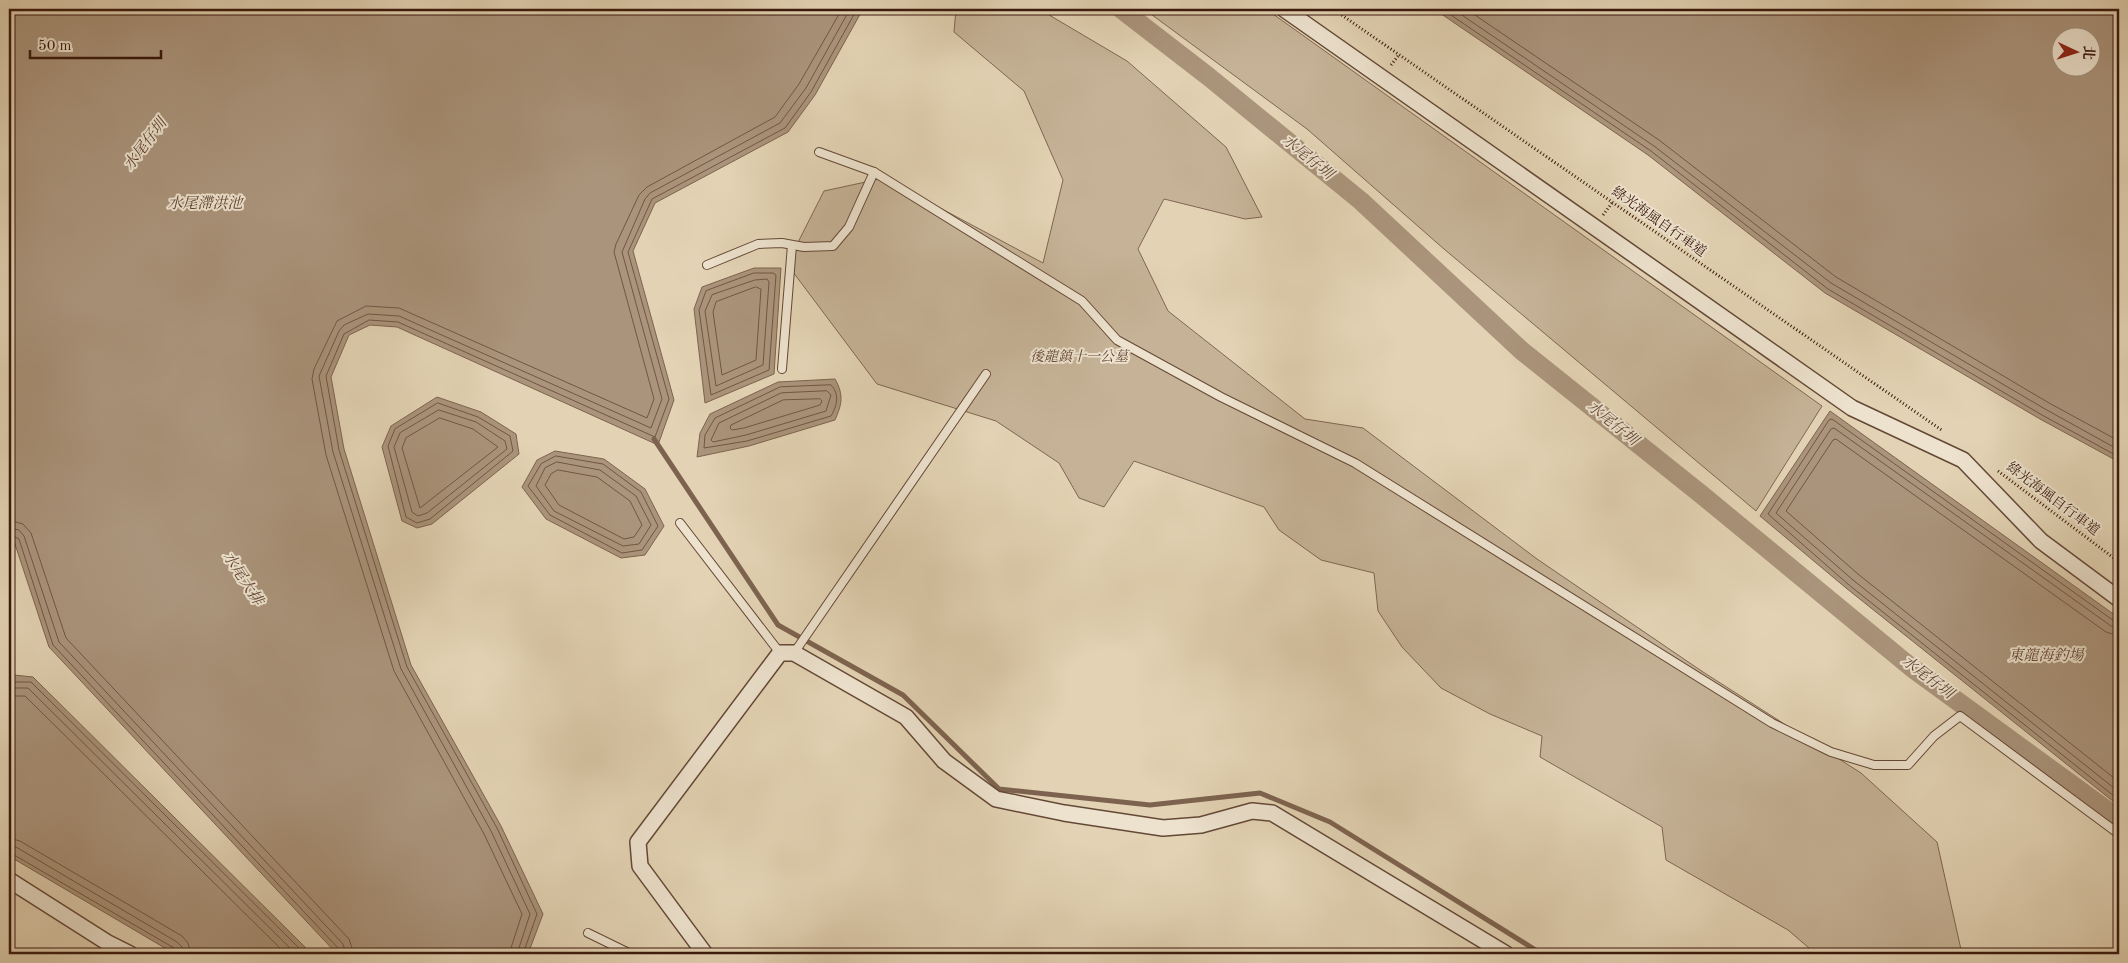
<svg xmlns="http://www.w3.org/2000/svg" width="2128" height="963" font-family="'Old Standard TT','Noto Serif TC',serif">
  <rect width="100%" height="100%" fill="#e3d3b4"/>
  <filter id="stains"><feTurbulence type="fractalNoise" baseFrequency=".004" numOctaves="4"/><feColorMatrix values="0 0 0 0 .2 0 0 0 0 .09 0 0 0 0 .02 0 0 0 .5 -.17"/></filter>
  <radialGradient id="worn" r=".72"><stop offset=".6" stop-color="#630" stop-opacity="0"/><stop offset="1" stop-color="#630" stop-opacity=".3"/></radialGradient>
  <g fill="#c6b397" stroke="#806652">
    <path d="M956 9H1039L1127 61 1226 147 1262 217 1245 219 1164 199 1138 249 1168 311 1305 419 1363 428 1537 559 1703 672 1861 773 1937 842 1962 954H1816L1788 930 1666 860 1662 827 1540 757 1542 736 1490 714 1441 688 1402 647 1378 611 1374 573 1321 560 1279 530 1264 507 1134 461 1104 507 1079 498 1059 463 996 421 877 384 787 264 824 191 884 178 1043 263 1063 180 1024 91 954 32Z"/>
    <path d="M1144 9H1266L1822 406 1756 511 1444 249 1307 129Z"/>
  </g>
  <g fill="#aa947b" stroke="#7d634f" fill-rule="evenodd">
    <path d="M9 9H863L815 95 788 132 655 203 633 251 674 400 658 445 397 327 370 325 349 335 331 377 344 449 411 665 501 826 543 914 528 954H337L49 647 14 541 9 538Z"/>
    <path d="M1434 9H2119V462L2040 419 1825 293 1648 155ZM2060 38H2090V68H2060Z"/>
    <path d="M754 268H781L774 374 705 403 694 309 702 287Z"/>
    <path d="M835 379C844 395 842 404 835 420L749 446 697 457 700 433 710 414 778 382Z"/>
    <path d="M437 397 481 412 516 434 519 454 432 524 417 528 402 521 382 447 391 426Z"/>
    <path d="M1830 411 2119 618V806L1846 588 1760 516Z"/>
    <path d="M555 451 604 459 645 489 664 526 645 555 621 558 546 519 522 487 537 460Z"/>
    <path d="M14 675 33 677 312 954H175L9 856V678Z"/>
  </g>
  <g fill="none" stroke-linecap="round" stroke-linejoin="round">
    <g stroke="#725644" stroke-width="1">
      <path d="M1442 9 1651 151 1828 289 2042 415 2119 457"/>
      <path d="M1453 9 1654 146 1831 283 2045 409 2119 450"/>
      <path d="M1466 9 1659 140 1836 277 2049 403 2119 441"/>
      <path d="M754 273H773L776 275 769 370 711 395 699 310 706 291Z"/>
      <path d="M755 280 767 279 769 282 763 365 716 386 705 311 712 295Z"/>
      <path d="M756 287 761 289 756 360 722 375 713 312 716 302Z"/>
      <path d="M831 385C840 394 837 406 831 416L747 441 704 448 705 435 715 418 780 387Z"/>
      <path d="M827 391 831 395 826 411 746 435 713 442 711 440 719 423 781 393Z"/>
      <path d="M820 399 822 401 820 405 744 428 732 430 730 428 731 425 783 400Z"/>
      <path d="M438 403 478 417 510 436 513 451 430 519 417 523 406 517 388 446 395 429Z"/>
      <path d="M439 410 476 422 505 441 507 449 427 513 418 516 412 512 394 447 400 433Z"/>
      <path d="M440 418 473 429 498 447 420 508 402 448 406 438Z"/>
      <path d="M556 456 603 464 641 492 658 526 642 550 622 553 550 515 528 486 541 464Z"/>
      <path d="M557 462 600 470 636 496 651 525 639 544 623 546 554 511 536 486 545 468Z"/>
      <path d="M558 470 597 477 630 501 642 525 634 537 624 539 559 505 545 485 551 474Z"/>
      <path d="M9 520 23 524 31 533 66 638 349 939 354 954"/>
      <path d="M9 528 19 530 24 536 59 642 343 944 346 954"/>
      <path d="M9 534 19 539 53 645 339 949 340 954"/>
      <path d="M2119 622 2114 621 1832 419 1829 420 1768 514 1849 585 2119 800"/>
      <path d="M2119 628 2111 626 1834 428 1831 429 1776 513 1853 580 2119 792"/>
      <path d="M2119 636 2106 632 1836 439 1833 440 1786 511 1858 574 2119 782"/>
      <path d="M9 682H31L305 954"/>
      <path d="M9 688H28L296 954"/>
      <path d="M9 696H25L286 954"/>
      <path d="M9 838 20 841 182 936 188 943 191 954"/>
      <path d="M9 846 16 847 177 942 182 947 183 954"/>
      <path d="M9 852 174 948 177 954"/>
      <path d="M509 954 522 914 484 834 394 671 326 455 312 379 314 369 337 321 366 306 399 308 647 418 654 399 614 252 616 244 639 195 647 187 775 117 799 84 842 9"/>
      <path d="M517 954 530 914 491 831 401 669 333 452 319 376 339 331 344 325 368 314 399 316 651 428 662 399 622 252 645 199 650 193 780 123 806 88 850 9"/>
      <path d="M523 954 537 914 497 828 407 667 339 450 326 376 344 334 369 320 398 322 655 437 669 399 628 252 652 199 785 128 811 92 857 9"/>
    </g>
    <path stroke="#7d634f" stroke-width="5" d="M654 439 778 625 903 695 999 789 1150 805 1260 793 1330 822 1542 954"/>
    <path stroke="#aa947b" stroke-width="19" d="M1121 9 1209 77 1361 201 1522 351 1702 495 1912 668 2119 819"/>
    <g stroke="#644836" stroke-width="10">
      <g id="lane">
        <path d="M819 152 874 172 1082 301 1117 340 1221 397 1355 463 1772 723 1831 752 1874 765H1908L1934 736 1960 716 2119 834"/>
        <path d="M707 265 758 244 782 243 804 247 833 246 849 227 874 172"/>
        <path d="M782 369 792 245"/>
        <path d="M680 523 780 653"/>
        <path d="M794 653 986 374"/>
        <path d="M588 933 631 954"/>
      </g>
    </g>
    <g stroke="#644836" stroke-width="18">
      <g id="street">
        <path d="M1284 9 1852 408 1963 460 2041 541 2119 599"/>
        <path d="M9 880 108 943 130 954"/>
        <path d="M705 954 640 866 638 842 780 653H794L906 717 944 761 996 799 1064 813 1163 828 1201 825 1252 811 1272 813 1506 954"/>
      </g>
    </g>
    <g stroke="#3a190c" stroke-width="3" stroke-dasharray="1 2.5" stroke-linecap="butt">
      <path d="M1333 9 1943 431"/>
      <path d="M1391 65 1398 56"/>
      <path d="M1603 215 1612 203"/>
      <path d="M1998 471 2119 562"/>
    </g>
    <use href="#lane" stroke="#ede2ce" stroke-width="8"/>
    <use href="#street" stroke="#ede2ce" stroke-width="15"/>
  </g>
  <g text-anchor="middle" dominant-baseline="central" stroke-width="4" stroke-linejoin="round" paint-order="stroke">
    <g font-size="14" fill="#3a190c" stroke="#ede2ce">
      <text transform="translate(1659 222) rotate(35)">綠光海風自行車道</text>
      <text transform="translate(2053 499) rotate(37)">綠光海風自行車道</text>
    </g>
    <g font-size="14" font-style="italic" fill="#644736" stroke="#ede2ce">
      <text x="1079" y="357">後龍鎮十一公墓</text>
    </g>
    <g font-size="15" font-style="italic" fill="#614433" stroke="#ede2ce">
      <text transform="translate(146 145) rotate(-53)">水尾仔圳</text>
      <text transform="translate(1307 158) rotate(39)">水尾仔圳</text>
      <text x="205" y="204">水尾滯洪池</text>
      <text transform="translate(1612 424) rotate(39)">水尾仔圳</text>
      <text transform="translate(242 579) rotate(57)">水尾大排</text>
      <text x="2046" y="656">東龍海釣場</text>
      <text transform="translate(1927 678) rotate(37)">水尾仔圳</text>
    </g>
  </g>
  <rect width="2128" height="963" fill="none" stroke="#e3d3b4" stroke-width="30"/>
  <rect x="10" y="10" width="2108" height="943" fill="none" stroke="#3a190c" stroke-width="2.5"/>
  <rect x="15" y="15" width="2098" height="933" fill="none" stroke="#3a190c"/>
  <g transform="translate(2076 52) rotate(94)"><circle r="24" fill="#ede2ce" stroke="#a59280"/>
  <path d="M0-4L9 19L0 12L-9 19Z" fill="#8f2418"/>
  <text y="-8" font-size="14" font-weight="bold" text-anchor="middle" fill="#3a190c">北</text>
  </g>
  <path d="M30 50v8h131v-8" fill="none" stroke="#3a190c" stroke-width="2.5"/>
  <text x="38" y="50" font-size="15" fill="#3a190c" stroke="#ede2ce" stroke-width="4" paint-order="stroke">50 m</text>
  <rect width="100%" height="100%" filter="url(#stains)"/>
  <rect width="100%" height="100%" fill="url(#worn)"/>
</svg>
